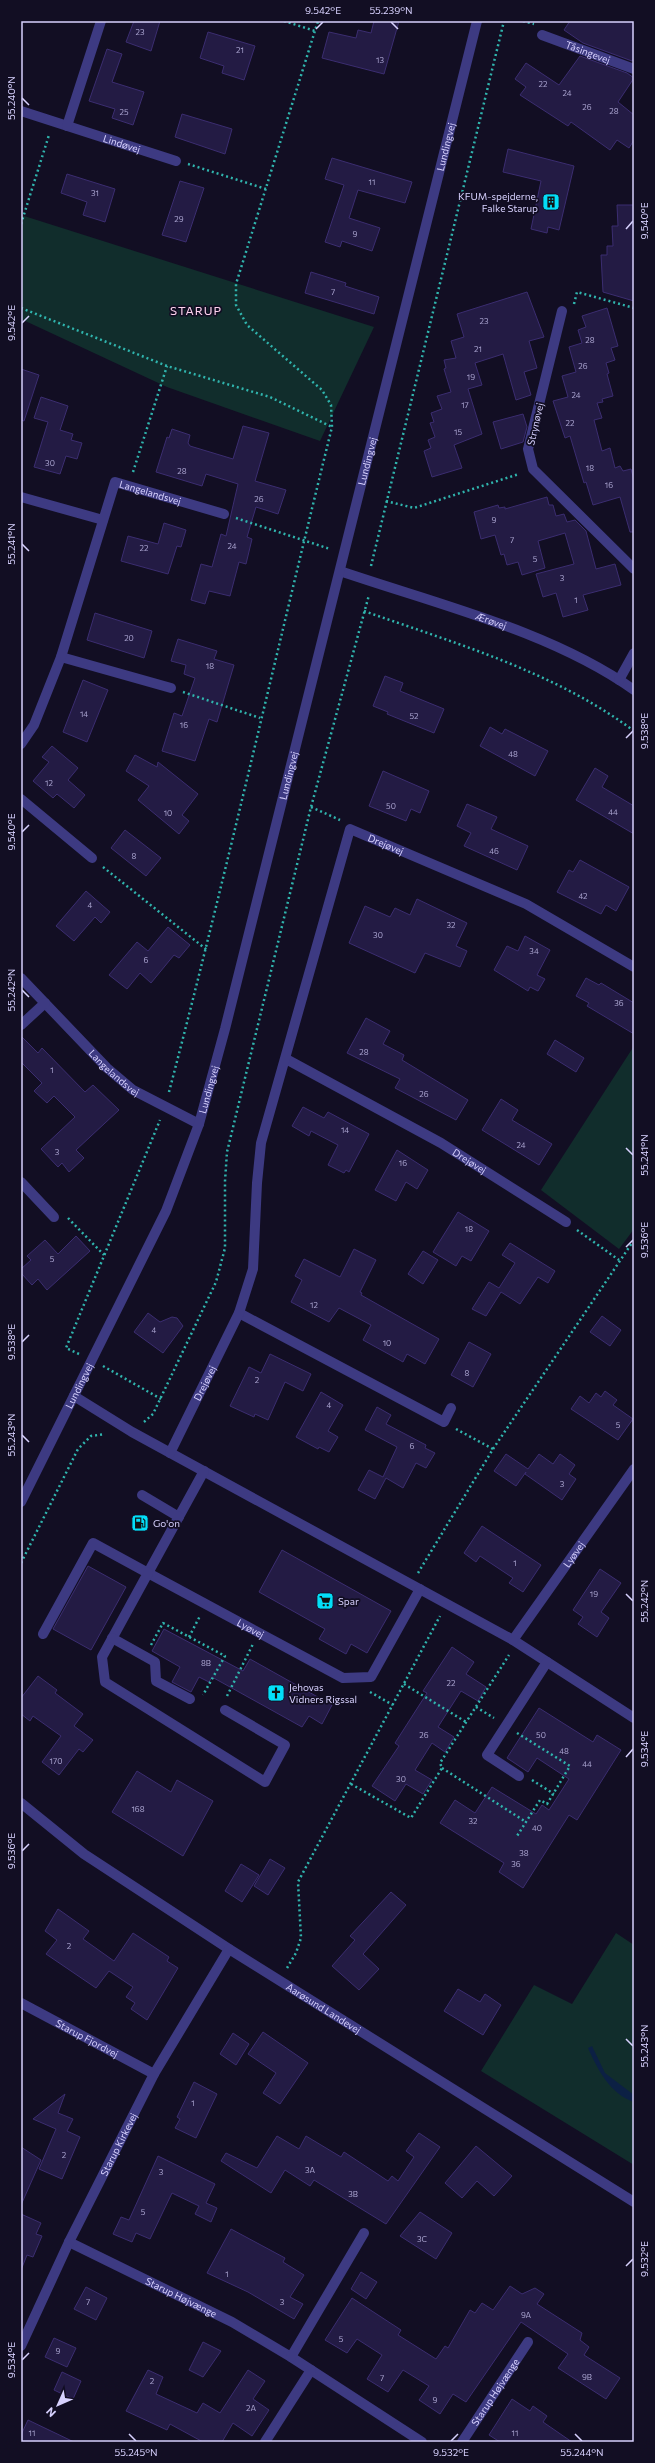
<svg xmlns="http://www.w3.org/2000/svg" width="655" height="2463" font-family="Commissioner,sans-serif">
  <rect width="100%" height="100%" fill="#120e23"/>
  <g fill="#112d2c">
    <path d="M21 215 374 327 320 441 167 387 21 319Z"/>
    <path d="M634 1046V1229L619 1249 541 1190Z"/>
    <path d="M616 1933 634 1945V2165L481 2071 534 1985 572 2004Z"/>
  </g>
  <path fill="#0c2044" d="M592 2046 605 2073 634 2095V2102C610 2094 598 2070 588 2048Z"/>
  <g fill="#231b44" stroke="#3b2d70">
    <path d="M134 21H160L151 51 126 42Z"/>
    <path d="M374 21H399L384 74 322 58 329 32 356 38 358 30 371 33Z"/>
    <path d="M570 21H634V58L632 61 583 43 564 30Z"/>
    <path d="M208 32 255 46 244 80 222 73 224 66 200 58Z"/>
    <path d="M107 49 122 54 112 82 144 92 133 125 112 118 115 109 89 101Z"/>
    <path d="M580 56 627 73 634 78 618 102 634 115V140L629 148 617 140 610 150 571 122 568 126 520 95 526 87 515 79 526 63 559 85Z"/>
    <path d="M182 114 232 129 225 154 175 137Z"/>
    <path d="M508 149 574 166 559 230 548 227 547 233 531 229 541 181 503 172Z"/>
    <path d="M332 158 412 182 405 203 358 190 349 218 380 228 372 251 342 241 340 247 325 242 344 185 325 179Z"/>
    <path d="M67 174 115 189 105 222 83 215 87 202 61 193Z"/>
    <path d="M180 181 204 188 186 242 162 235Z"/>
    <path d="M617 205H634V301L603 292 601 255H607V246H613L612 226H618Z"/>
    <path d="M311 272 346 283 345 286 379 297 374 314 305 293Z"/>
    <path d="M527 292 544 337 529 341 537 368 524 372 531 395 516 400 503 354 475 363 482 385 468 389 482 434 454 445 462 468 432 477 424 451 431 448 428 440 435 437 430 423 434 422 431 413 442 409 437 396 451 392 444 369 446 368 444 360 456 358 451 341 464 337 457 314Z"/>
    <path d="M607 308 618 346 611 348 615 360 606 363 609 373 607 374 613 396 602 399 603 402 597 403 602 418 594 420 602 451 610 448 615 468 620 466 623 471 631 469 634 480V532H630L620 497 593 505 586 482 584 483 570 436 565 438 553 401 568 397 562 376 576 372 569 347 582 343 578 330 586 327 582 316Z"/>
    <path d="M21 369 39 375 24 421 21 420Z"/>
    <path d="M41 397 68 406 60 430 73 434 71 440 82 443 77 459 66 456 60 474 34 467 48 422 34 418Z"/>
    <path d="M523 414 527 427 523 442 501 449 493 422Z"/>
    <path d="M243 426 269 433 255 481 286 490 278 514 256 507 247 537 252 539 246 564 239 562 230 596 209 591 205 604 191 600 201 564 212 567 221 534 226 536 238 484 206 474 202 486 156 472 167 437 169 438 172 429 190 435 188 443 190 446 233 459Z"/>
    <path d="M547 497 549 505H553L556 516 564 514 567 522 575 520 586 531 596 569 615 564 621 585 583 595 588 610 563 617 556 593 543 597 536 574 574 564 565 533 538 541 545 568 522 575 518 562 507 565 504 554 501 555 495 535 481 539 474 512 498 505 499 508 505 507V509Z"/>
    <path d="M164 523 186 530 181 547 177 546 168 574 121 561 128 536 158 544Z"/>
    <path d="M95 613 152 631 144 658 87 640Z"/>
    <path d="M178 639 217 651 214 659 234 665 217 722 209 719 195 761 162 751 174 713 182 716 195 678 184 674 186 665 171 661Z"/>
    <path d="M385 676 403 683 400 691 444 709 434 733 387 714 388 712 373 706Z"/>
    <path d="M83 680 108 690 87 742 63 732Z"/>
    <path d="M490 727 502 734 505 729 548 751 535 776 480 746Z"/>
    <path d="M52 746 78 768 68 780 85 795 74 808 57 794 53 798 33 781 49 762 42 757Z"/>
    <path d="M135 755 157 767 158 762 198 794 182 815 189 821 179 834 138 800 149 786 126 771Z"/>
    <path d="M595 768 608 776 602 787 634 806V834L576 800Z"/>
    <path d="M383 771 429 791 420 813 411 809 406 821 369 806Z"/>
    <path d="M467 804 497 817 491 829 528 846 517 870 464 846 471 833 457 826Z"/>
    <path d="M125 830 161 858 146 876 111 848Z"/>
    <path d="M580 860 629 887 616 911 606 905 601 914 557 892 569 870 573 872Z"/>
    <path d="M86 891 110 912 101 923 95 917 74 941 56 926Z"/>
    <path d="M417 899 467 923 456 946 467 951 460 967 425 953 415 973 349 943 365 906 390 917 395 908 410 915Z"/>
    <path d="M168 927 190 945 179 958 174 955 151 983 140 973 127 989 109 975 137 942 148 951Z"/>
    <path d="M525 936 550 950 537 975 545 979 538 991 530 987 528 991 494 970 507 946 518 951Z"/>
    <path d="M586 978 599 985 601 983 634 1003V1034L587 1006 589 1003 576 996Z"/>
    <path d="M366 1018 390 1031 383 1044 404 1055 402 1060 468 1100 456 1120 395 1088 400 1079 347 1053Z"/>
    <path d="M21 1036 38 1053 42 1048 85 1092 93 1085 119 1110 76 1150 84 1158 69 1172 62 1163 58 1167 41 1149 75 1117 54 1096 47 1103 34 1091 42 1083 21 1062Z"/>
    <path d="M555 1040 584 1058 576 1072 547 1054Z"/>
    <path d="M501 1099 518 1110 512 1120 552 1144 539 1165 482 1130Z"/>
    <path d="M303 1107 324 1118 328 1112 369 1134 349 1172 346 1170 344 1173 328 1165 338 1145 311 1131 309 1136 292 1126Z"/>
    <path d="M397 1150 428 1170 417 1189 406 1182 396 1201 375 1190Z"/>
    <path d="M458 1212 489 1231 471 1261 462 1256 456 1266 433 1252Z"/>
    <path d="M76 1236 90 1251 47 1290 38 1279 32 1285 21 1273V1269L31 1260 27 1256 45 1240 58 1254Z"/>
    <path d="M510 1243 555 1271 548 1283 538 1277 520 1304 501 1292 486 1316 472 1309 489 1282 499 1288 515 1263 502 1255Z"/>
    <path d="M354 1249 376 1260 360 1292 362 1293 361 1295 439 1339 425 1364 407 1354 403 1362 363 1340 371 1325 339 1308 329 1322 291 1302 302 1280 295 1276 304 1259 340 1277Z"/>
    <path d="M423 1251 438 1260 423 1284 408 1274Z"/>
    <path d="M148 1313 160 1322 172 1317 177 1318 183 1326 163 1353 134 1332Z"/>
    <path d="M602 1316 621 1330 610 1346 590 1332Z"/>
    <path d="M469 1342 491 1354 473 1387 451 1375Z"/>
    <path d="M270 1354 311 1374 303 1391 285 1382 268 1420 255 1414 254 1417 230 1406 249 1367 261 1373Z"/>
    <path d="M605 1391 617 1400 613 1405 633 1419 618 1440 571 1409 580 1396 589 1403 596 1393 601 1397Z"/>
    <path d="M321 1392 343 1405 328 1431 338 1437 329 1452 319 1447 318 1449 296 1437Z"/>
    <path d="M377 1407 391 1415 386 1424 426 1445 425 1448 435 1453 426 1468 416 1463 403 1488 386 1478 375 1499 358 1490 369 1470 383 1477 397 1447 365 1430Z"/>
    <path d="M506 1454 528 1469 539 1454 553 1464 560 1454 575 1465 569 1474 576 1479 562 1500 525 1474 526 1472 516 1486 494 1471Z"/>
    <path d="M482 1526 541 1565 523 1592 509 1583 513 1578 480 1556 476 1562 464 1553Z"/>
    <path d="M282 1550 391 1611 367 1653 351 1644 346 1654 319 1639 325 1629 259 1592Z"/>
    <path d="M88 1566 126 1587 91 1650 53 1629Z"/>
    <path d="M600 1569 621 1583 601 1612 609 1618 597 1637 578 1624 583 1617 573 1610Z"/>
    <path d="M164 1629 243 1671 250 1659 332 1705 322 1724 309 1716 302 1727 212 1677 209 1682 199 1677 191 1692 172 1682 180 1667 152 1651Z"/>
    <path d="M452 1647 474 1662 466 1674 486 1687 478 1701 461 1691 438 1727 454 1737 445 1752 432 1743 415 1770 432 1780 423 1794 406 1784 395 1801 372 1786 399 1746 395 1743 427 1693 423 1691Z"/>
    <path d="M38 1676 57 1690 55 1693 83 1714 74 1726 93 1740 83 1752 79 1749 59 1775 42 1762 61 1736 33 1716 30 1721 21 1714V1698Z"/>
    <path d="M539 1708 593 1742 597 1735 621 1750 577 1820 569 1815 523 1888 499 1872 504 1863 440 1823 455 1800 475 1813 492 1787 536 1814 542 1805 549 1810 569 1779 537 1758 528 1772 507 1758Z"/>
    <path d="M137 1771 171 1792 177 1780 213 1801 183 1856 112 1812Z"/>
    <path d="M270 1859 285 1868 268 1895 254 1886Z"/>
    <path d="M241 1864 259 1875 242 1902 225 1891Z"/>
    <path d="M391 1892 406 1905 363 1954 379 1969 359 1990 332 1966 355 1940 350 1936Z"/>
    <path d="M58 1909 89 1931 83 1939 114 1961 133 1933 169 1957 167 1961 178 1968 147 2020 131 2009 135 2003 126 1997 133 1987 109 1971 96 1988 46 1954 57 1940 45 1931Z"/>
    <path d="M458 1989 480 2002 485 1994 501 2005 483 2035 444 2011Z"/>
    <path d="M263 2032 308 2063 280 2104 263 2093 276 2073 248 2054Z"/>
    <path d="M233 2033 249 2044 236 2065 220 2054Z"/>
    <path d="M194 2082 217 2094 196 2138 175 2128 180 2119 177 2117Z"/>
    <path d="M65 2094 58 2113 73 2119 67 2131 80 2137 62 2179 39 2169 56 2129 33 2119Z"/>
    <path d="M419 2133 440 2147 386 2224 314 2180 310 2186 285 2170 271 2193 221 2161 226 2153 257 2168 277 2136 299 2149 306 2136 341 2157 344 2152 388 2181 392 2176 398 2181 414 2157 406 2151Z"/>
    <path d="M476 2146 512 2176 494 2196 477 2181 462 2198 445 2183Z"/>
    <path d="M21 2147 41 2160 21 2205Z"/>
    <path d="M158 2156 215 2184 206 2203 217 2208 211 2222 195 2214 199 2206 172 2193 150 2239 136 2233 132 2242 113 2234 121 2217 129 2220Z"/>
    <path d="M420 2212 452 2233 436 2259 400 2236Z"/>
    <path d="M21 2214 41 2223 36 2234 42 2236 33 2257 27 2255 21 2270Z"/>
    <path d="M231 2229 285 2258 283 2262 304 2275 290 2297 303 2304 294 2319 248 2292 207 2273Z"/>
    <path d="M361 2272 377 2282 366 2299 351 2289Z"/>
    <path d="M510 2286 522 2294 535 2288 544 2294 537 2304 582 2333 580 2340 589 2347 584 2355 620 2378 606 2399 558 2368 568 2354 521 2322 466 2402 453 2394 440 2414 419 2400 429 2386 403 2370 388 2392 367 2379 382 2355 357 2339 347 2353 325 2340 352 2298 401 2330 398 2335 436 2359 445 2346 448 2348 470 2310 475 2313 482 2303 493 2310Z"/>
    <path d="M86 2287 107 2298 96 2320 74 2309Z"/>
    <path d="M54 2338 76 2348 67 2367 45 2357Z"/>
    <path d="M203 2342 221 2351 203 2377 189 2370Z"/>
    <path d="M148 2370 163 2377 156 2394 197 2413 203 2403 220 2413 248 2370 265 2381 253 2399 269 2410 252 2436 233 2423 222 2442H203L170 2424 167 2430 126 2411Z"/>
    <path d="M62 2372 81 2381 73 2399 54 2390Z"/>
    <path d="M512 2399 530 2411 533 2406 547 2416 543 2422 572 2442H500L489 2435Z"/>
    <path d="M28 2420 74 2442H21V2435Z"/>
  </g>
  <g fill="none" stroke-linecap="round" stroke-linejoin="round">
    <g stroke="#30b4ad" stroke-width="2.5" stroke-dasharray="2 3" stroke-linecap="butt">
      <path d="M284 21 315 31"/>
      <path d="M523 21 534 24"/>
      <path d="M188 164 266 189"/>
      <path d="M21 224 49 135"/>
      <path d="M574 304 577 292 634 308"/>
      <path d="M21 308 167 366 270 397 332 427"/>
      <path d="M133 472 167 366"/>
      <path d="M386 501 414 508 519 474"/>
      <path d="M236 518 330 549"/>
      <path d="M371 566 504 21"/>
      <path d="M364 611C457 644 555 672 634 731"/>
      <path d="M183 692 260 718"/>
      <path d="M311 807 340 820"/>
      <path d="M103 867 207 950"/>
      <path d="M169 1092C227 871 277 649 332 427L331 405 322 390 247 325 236 305V284L318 21"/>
      <path d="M68 1218 104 1255"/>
      <path d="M577 1230 619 1260"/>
      <path d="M79 1354 66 1348 160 1120"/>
      <path d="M103 1366 161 1399"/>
      <path d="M144 1422 153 1414 216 1282 225 1248V1181L227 1152 311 807 369 595"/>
      <path d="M456 1429 493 1449"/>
      <path d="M21 1563 78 1449 91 1436 105 1434"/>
      <path d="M418 1573 493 1449 634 1240"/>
      <path d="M189 1637 200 1616"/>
      <path d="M151 1645 163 1623 225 1656 203 1695"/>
      <path d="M404 1684 466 1722"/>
      <path d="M370 1692 393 1705"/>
      <path d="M227 1696 253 1644"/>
      <path d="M476 1707 494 1718"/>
      <path d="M517 1733 570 1766 547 1804 540 1800 517 1836"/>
      <path d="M442 1768 526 1822"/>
      <path d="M532 1780 554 1794"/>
      <path d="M351 1784 411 1818 442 1768 440 1763 509 1655"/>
      <path d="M287 1968 296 1953 301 1938 298 1882 440 1616"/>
    </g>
    <g stroke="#3d3a82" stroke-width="10">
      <path id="s1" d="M542 35 634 69"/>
      <path id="s2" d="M21 111 176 161"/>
      <path d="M67 126 101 21"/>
      <path d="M562 311 528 449 533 469 634 569"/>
      <path d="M21 497 103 520"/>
      <path id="s3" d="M340 571C436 604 551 631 634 690"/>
      <path d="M61 657 171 688"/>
      <path d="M619 680 634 653"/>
      <path id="s4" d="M21 744 34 725 61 657 115 482 224 514"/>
      <path d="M21 799 92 858"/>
      <path id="s5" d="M21 978 107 1068 133 1090 199 1124"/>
      <path d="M21 1025 45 1003"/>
      <path id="s6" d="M286 1059 441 1143 566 1222"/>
      <path d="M21 1182 54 1217"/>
      <path d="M239 1313 444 1422 451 1408"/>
      <path d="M74 1396 132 1432 513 1640 634 1718"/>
      <path id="s7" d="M170 1453 239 1313 253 1269 257 1183 261 1143 350 829 526 904 634 967"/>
      <path id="s8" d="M204 1471 148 1573 343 1678 371 1677 420 1589"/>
      <path d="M142 1495 179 1517"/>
      <path id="s9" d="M21 1502 166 1211 199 1124 225 1029 477 21"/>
      <path d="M43 1634 93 1543 148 1573 102 1657 105 1682 265 1782 285 1745 225 1710"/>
      <path d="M112 1638 155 1662 156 1681 190 1699"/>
      <path id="s10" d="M513 1640 634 1469"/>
      <path d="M519 1776 487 1755 547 1662"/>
      <path id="s11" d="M21 1803 84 1854 229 1949 634 2202"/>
      <path id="s12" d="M21 2003 154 2074"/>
      <path id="s13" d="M69 2242 232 2322 291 2357 422 2442"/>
      <path id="s14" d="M21 2346 69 2242 154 2074 229 1949"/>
      <path d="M291 2357 364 2233"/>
      <path d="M265 2442 311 2370"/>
      <path id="s15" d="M462 2442 528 2342"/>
    </g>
  </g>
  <path fill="none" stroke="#d7d1fe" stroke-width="1.5" d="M391 22 398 29M316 29 323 22M22 98 29 105M626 229 633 221M22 323 29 316M22 544 29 551M626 738 633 731M22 832 29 825M22 990 29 997M626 1148 633 1155M626 1247 633 1240M22 1342 29 1335M22 1435 29 1442M626 1594 633 1601M626 1757 633 1749M22 1851 29 1844M626 2039 633 2046M626 2266 633 2259M22 2360 29 2353M129 2434 136 2441M575 2434 582 2441M451 2441 458 2434"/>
  <defs>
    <g id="building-square" transform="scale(0.9)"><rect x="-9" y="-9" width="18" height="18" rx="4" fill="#03def8" stroke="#120e23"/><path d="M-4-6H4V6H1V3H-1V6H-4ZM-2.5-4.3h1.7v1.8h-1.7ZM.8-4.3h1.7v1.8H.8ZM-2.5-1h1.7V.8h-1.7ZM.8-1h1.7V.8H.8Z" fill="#111"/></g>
    <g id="fuel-square" transform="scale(0.9)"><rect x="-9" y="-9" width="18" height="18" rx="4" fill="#03def8" stroke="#120e23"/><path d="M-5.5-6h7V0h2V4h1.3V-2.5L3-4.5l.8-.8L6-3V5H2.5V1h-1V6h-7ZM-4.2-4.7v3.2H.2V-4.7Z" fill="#111"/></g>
    <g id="supermarket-square" transform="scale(0.9)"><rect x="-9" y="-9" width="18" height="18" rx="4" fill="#03def8" stroke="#120e23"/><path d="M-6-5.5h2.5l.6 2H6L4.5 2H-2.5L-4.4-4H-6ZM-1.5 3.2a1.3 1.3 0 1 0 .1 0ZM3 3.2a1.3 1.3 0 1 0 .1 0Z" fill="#111"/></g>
    <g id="church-square" transform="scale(0.9)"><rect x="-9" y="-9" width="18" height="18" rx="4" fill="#03def8" stroke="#120e23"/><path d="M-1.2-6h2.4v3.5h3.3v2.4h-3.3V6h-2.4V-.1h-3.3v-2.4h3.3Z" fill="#111"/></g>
  </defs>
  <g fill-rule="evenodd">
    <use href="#building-square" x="551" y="202"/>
    <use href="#fuel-square" x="140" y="1523"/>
    <use href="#supermarket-square" x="325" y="1601"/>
    <use href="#church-square" x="276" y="1693"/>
  </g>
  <g text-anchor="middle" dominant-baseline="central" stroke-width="3.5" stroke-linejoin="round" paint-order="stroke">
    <g font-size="8" fill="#aaa4d0">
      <text x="140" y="32">23</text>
      <text x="240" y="50">21</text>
      <text x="380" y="60">13</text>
      <text x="543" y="84">22</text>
      <text x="567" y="93">24</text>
      <text x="587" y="107">26</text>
      <text x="614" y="111">28</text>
      <text x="124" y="112">25</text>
      <text x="372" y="182">11</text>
      <text x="95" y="193">31</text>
      <text x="179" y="219">29</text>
      <text x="355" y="234">9</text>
      <text x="333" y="292">7</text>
      <text x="484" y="321">23</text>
      <text x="590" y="340">28</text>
      <text x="478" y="349">21</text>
      <text x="583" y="366">26</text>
      <text x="471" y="377">19</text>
      <text x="576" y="395">24</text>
      <text x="465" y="405">17</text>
      <text x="570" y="423">22</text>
      <text x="458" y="432">15</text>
      <text x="50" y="463">30</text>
      <text x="590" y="468">18</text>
      <text x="182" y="471">28</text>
      <text x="609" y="485">16</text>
      <text x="259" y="499">26</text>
      <text x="494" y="520">9</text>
      <text x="512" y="540">7</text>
      <text x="232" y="546">24</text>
      <text x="144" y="548">22</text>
      <text x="535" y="559">5</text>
      <text x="562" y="578">3</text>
      <text x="576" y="600">1</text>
      <text x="129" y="638">20</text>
      <text x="210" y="666">18</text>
      <text x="84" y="714">14</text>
      <text x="414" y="716">52</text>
      <text x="184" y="725">16</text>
      <text x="513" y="754">48</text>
      <text x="49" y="783">12</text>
      <text x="391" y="806">50</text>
      <text x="613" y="812">44</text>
      <text x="168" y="813">10</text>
      <text x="494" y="851">46</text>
      <text x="134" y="856">8</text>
      <text x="583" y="896">42</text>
      <text x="90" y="905">4</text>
      <text x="451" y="925">32</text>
      <text x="378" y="935">30</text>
      <text x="534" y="951">34</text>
      <text x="146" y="960">6</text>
      <text x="619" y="1003">36</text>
      <text x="364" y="1052">28</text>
      <text x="52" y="1070">1</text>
      <text x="424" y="1094">26</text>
      <text x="345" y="1130">14</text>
      <text x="521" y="1145">24</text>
      <text x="57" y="1152">3</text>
      <text x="403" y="1163">16</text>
      <text x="469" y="1229">18</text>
      <text x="52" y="1259">5</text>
      <text x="314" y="1305">12</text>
      <text x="154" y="1330">4</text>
      <text x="387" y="1343">10</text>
      <text x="467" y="1373">8</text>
      <text x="257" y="1380">2</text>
      <text x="329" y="1405">4</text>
      <text x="618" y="1425">5</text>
      <text x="412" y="1446">6</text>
      <text x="562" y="1484">3</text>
      <text x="515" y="1563">1</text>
      <text x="594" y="1594">19</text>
      <text x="206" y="1663">8B</text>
      <text x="451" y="1683">22</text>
      <text x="424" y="1735">26</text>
      <text x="541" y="1735">50</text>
      <text x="564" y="1751">48</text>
      <text x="56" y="1761">170</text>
      <text x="587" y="1764">44</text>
      <text x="401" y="1779">30</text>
      <text x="138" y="1809">168</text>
      <text x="473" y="1821">32</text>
      <text x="537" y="1828">40</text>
      <text x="524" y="1853">38</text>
      <text x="516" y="1864">36</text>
      <text x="69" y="1946">2</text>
      <text x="193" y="2103">1</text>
      <text x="64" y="2155">2</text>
      <text x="310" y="2170">3A</text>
      <text x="161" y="2172">3</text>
      <text x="353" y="2194">3B</text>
      <text x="143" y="2212">5</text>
      <text x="422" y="2239">3C</text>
      <text x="227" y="2274">1</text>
      <text x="88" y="2302">7</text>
      <text x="282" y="2302">3</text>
      <text x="526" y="2315">9A</text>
      <text x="341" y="2339">5</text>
      <text x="58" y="2351">9</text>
      <text x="587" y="2377">9B</text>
      <text x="382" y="2378">7</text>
      <text x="152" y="2381">2</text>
      <text x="435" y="2400">9</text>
      <text x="251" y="2408">2A</text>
      <text x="32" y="2433">11</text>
      <text x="515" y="2433">11</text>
    </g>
    <g font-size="10" fill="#d7d1fe" stroke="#120e23">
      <text stroke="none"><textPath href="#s1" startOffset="49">Tåsingevej</textPath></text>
      <text stroke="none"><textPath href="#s2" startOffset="106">Lindøvej</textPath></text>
      <text stroke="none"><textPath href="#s9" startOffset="1426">Lundingvej</textPath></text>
      <text transform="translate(535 424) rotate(-77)">Strynøvej</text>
      <text stroke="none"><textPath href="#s9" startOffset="1102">Lundingvej</textPath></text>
      <text stroke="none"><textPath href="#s4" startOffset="316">Langelandsvej</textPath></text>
      <text stroke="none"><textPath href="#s3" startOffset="159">Ærøvej</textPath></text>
      <text stroke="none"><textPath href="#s9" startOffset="778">Lundingvej</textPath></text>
      <text stroke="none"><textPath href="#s7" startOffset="694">Drejøvej</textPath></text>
      <text stroke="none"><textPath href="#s5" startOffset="133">Langelandsvej</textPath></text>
      <text stroke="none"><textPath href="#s9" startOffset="454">Lundingvej</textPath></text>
      <text stroke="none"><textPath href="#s6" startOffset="210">Drejøvej</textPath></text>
      <text stroke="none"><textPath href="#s7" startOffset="78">Drejøvej</textPath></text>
      <text stroke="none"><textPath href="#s9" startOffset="130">Lundingvej</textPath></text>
      <text stroke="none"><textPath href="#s10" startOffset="105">Lyøvej</textPath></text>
      <text stroke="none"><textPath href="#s8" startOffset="233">Lyøvej</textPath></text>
      <text stroke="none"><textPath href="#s11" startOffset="366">Aarøsund Landevej</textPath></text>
      <text stroke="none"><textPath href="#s12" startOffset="75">Starup Fjordvej</textPath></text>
      <text stroke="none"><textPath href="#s14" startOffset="224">Starup Kirkevej</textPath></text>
      <text stroke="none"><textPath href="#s13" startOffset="125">Starup Højvænge</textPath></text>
      <text stroke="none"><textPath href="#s15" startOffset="60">Starup Højvænge</textPath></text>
    </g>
    <g font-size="10" fill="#d7d1fe" stroke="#120e23" text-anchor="start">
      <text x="538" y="196" text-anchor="end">KFUM-spejderne,<tspan x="538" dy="12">Falke Starup</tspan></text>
      <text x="153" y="1523">Go'on</text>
      <text x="338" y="1601">Spar</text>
      <text x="289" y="1687">Jehovas<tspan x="289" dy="12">Vidners Rigssal</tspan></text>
    </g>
    <g font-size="12" letter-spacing="1" fill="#fed3ee" stroke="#120e23">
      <text x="196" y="310">STARUP</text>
    </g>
  </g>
  <rect width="655" height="2463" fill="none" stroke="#120e23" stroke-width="44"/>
  <g transform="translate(58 2405) rotate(225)" stroke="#120e23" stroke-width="3" paint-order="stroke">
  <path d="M0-3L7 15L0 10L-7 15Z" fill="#d7d1fe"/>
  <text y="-6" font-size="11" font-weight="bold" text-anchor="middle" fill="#d7d1fe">N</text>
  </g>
  <rect x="22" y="22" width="611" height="2419" fill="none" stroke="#d7d1fe" stroke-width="1.5"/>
  <g font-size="10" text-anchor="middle" fill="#d7d1fe">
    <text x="323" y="14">9.542°E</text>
    <text x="391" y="14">55.239°N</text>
    <text transform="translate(11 98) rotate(-90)" y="4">55.240°N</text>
    <text transform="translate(644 221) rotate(-90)" y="4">9.540°E</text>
    <text transform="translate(11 323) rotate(-90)" y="4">9.542°E</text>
    <text transform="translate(11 544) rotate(-90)" y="4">55.241°N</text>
    <text transform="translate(644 731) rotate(-90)" y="4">9.538°E</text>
    <text transform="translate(11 832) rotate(-90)" y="4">9.540°E</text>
    <text transform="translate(11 990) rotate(-90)" y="4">55.242°N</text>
    <text transform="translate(644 1155) rotate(-90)" y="4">55.241°N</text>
    <text transform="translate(644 1240) rotate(-90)" y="4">9.536°E</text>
    <text transform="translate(11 1342) rotate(-90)" y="4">9.538°E</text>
    <text transform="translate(11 1435) rotate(-90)" y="4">55.243°N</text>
    <text transform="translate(644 1601) rotate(-90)" y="4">55.242°N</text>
    <text transform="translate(644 1749) rotate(-90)" y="4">9.534°E</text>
    <text transform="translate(11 1851) rotate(-90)" y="4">9.536°E</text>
    <text transform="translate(644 2046) rotate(-90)" y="4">55.243°N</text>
    <text transform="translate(644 2259) rotate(-90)" y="4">9.532°E</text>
    <text transform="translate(11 2360) rotate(-90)" y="4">9.534°E</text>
    <text x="136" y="2456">55.245°N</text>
    <text x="451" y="2456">9.532°E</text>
    <text x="582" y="2456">55.244°N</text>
  </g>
</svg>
